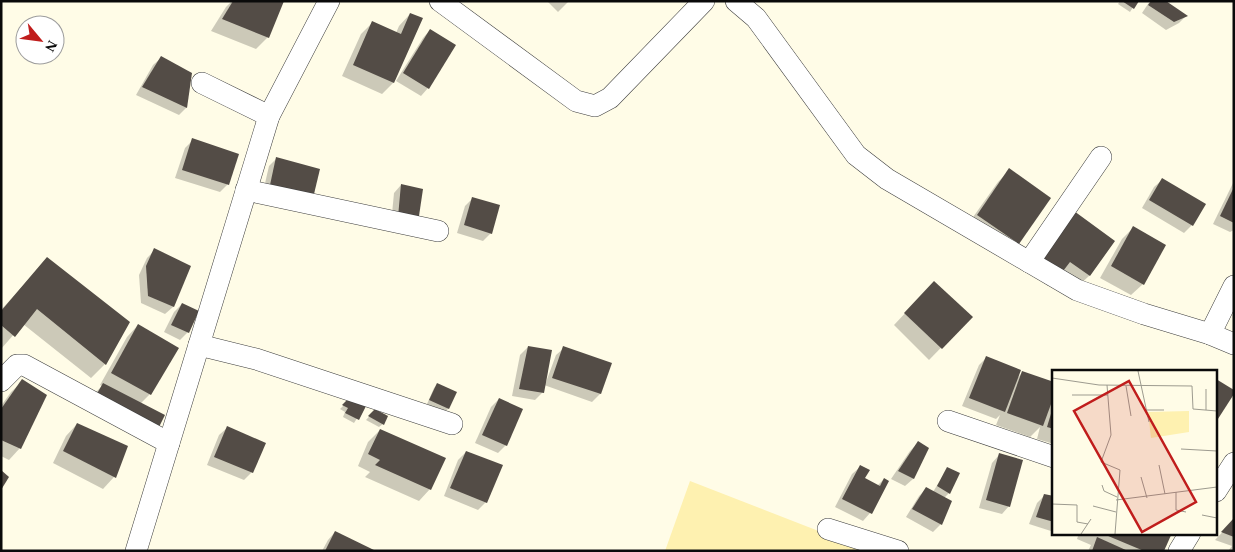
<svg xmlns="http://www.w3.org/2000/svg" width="1235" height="552" font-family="'Times New Roman',serif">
  <rect width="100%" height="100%" fill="#fffce7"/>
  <path fill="#fef1b0" d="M690 481 870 551H665Z"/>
  <g fill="#0003">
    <path d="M232 1H282L268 37 256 49 211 31 226 7Z"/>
    <path d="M547 1H569L558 12Z"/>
    <path d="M1120 1H1137L1130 12 1118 4Z"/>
    <path d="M1150 1H1164L1186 16 1179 23 1166 30 1142 13Z"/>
    <path d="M410 14 393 83 382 94 342 76 361 34 372 23 396 33 399 26Z"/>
    <path d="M430 30 428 88 421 96 396 81 423 38Z"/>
    <path d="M161 58 191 74 186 108 179 115 136 95 153 65Z"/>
    <path d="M193 140 237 155 227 185 220 192 175 178 185 148Z"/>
    <path d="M277 158 313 193 263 192 269 166Z"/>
    <path d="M1010 170 1018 243 966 227 998 182Z"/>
    <path d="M1162 180 1192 225 1184 233 1142 208 1154 187Z"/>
    <path d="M1234 181V230L1230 232 1213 224Z"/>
    <path d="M401 185 421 190 391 224 394 193Z"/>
    <path d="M473 198 491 233 483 241 457 233 465 206Z"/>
    <path d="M1133 228 1143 284 1131 295 1100 278 1122 239Z"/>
    <path d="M1114 241 1089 276 1077 287 1060 274 1048 286 1029 272Z"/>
    <path d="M155 250 189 266 173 307 165 314 141 303 139 275 147 258Z"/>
    <path d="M48 258 105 364 91 378 23 324 1 349V310Z"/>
    <path d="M923 294 971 317 929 360 894 325Z"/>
    <path d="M182 304 188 332 180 340 164 332 174 312Z"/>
    <path d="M138 325 150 394 140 404 96 392 102 386 100 385 127 337Z"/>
    <path d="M528 347 546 382 556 355 564 348 610 363 600 394 592 402 544 385 543 392 535 400 512 396 520 355Z"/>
    <path d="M986 358 1017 378 1023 372 1054 383V444L1037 439 1040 427 1030 437 996 425 1000 415 996 419 962 406 979 365Z"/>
    <path d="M23 381 20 448 9 460 1 456V406L11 392Z"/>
    <path d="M437 385 448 409 444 412 427 404 434 388Z"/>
    <path d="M350 399 365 406 354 423 343 417 345 412 340 409Z"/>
    <path d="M499 399 506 445 498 453 475 443 491 407Z"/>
    <path d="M375 410 383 424 379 427 366 420Z"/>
    <path d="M77 424 126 446 114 477 103 489 53 463 66 436Z"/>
    <path d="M227 428 252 472 244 480 207 465 219 435Z"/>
    <path d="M380 430 430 489 419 501 365 477 370 472 358 466 368 442Z"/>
    <path d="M918 443 928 449 913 479 905 486 891 479 910 451Z"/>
    <path d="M466 452 486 502 478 510 444 496 458 460Z"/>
    <path d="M999 455 1009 506 1002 514 979 508 992 463Z"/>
    <path d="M860 467 864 479 877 486 884 479 887 481 870 513 863 521 835 507 852 474Z"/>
    <path d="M947 469 949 493 944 498 941 524 933 532 906 517 919 496 927 488 933 492Z"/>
    <path d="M1045 495 1054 498V532L1029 524 1037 503Z"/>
    <path d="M1234 520V551H1228L1232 546 1215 540Z"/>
    <path d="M335 532 373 551H322L328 540Z"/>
    <path d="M1079 533H1171L1163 551H1088L1091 545 1077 539Z"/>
  </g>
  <g fill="#534c46">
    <path d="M233 1H284L269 38 222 19Z"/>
    <path d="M1122 1H1139L1134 9Z"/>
    <path d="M1151 1H1166L1188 16 1174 22 1148 5Z"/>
    <path d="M410 13 423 18 394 83 353 65 372 21 401 34Z"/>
    <path d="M430 29 456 45 429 89 403 73Z"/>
    <path d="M161 56 192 73 187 108 142 87Z"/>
    <path d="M192 138 239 154 229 185 182 170Z"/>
    <path d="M276 157 320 169 314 194 270 185Z"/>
    <path d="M1009 168 1051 198 1019 244 977 215Z"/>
    <path d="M1162 178 1206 204 1193 226 1149 200Z"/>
    <path d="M401 184 423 189 419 216 398 217Z"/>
    <path d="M1234 187V223L1220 216Z"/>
    <path d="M472 197 500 205 492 234 464 225Z"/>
    <path d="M1074 211 1115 241 1090 276 1070 262 1060 275 1039 260Z"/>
    <path d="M1133 226 1166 245 1144 285 1111 266Z"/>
    <path d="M154 248 191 266 174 307 148 296 146 266Z"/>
    <path d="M47 257 130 322 106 365 37 309 15 337 1 325V311Z"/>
    <path d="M934 281 973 317 942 349 904 313Z"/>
    <path d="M182 303 199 311 189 333 171 325Z"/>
    <path d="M138 324 179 348 151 395 111 373Z"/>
    <path d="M528 346 552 350 544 393 519 389Z"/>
    <path d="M563 346 612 363 601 394 552 378Z"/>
    <path d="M986 356 1021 370 1005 412 969 398Z"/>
    <path d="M1022 371 1054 382V396L1043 426 1007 413Z"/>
    <path d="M22 379 47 395 21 449 1 440V409Z"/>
    <path d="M1216 379 1234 390V394L1216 422Z"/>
    <path d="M103 383 165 415 157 431 94 399Z"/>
    <path d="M437 383 457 392 449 409 429 400Z"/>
    <path d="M350 397 366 406 359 420 345 413 348 408 342 405Z"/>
    <path d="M499 398 523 409 507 446 482 435Z"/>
    <path d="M1053 407H1054V429L1047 427Z"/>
    <path d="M375 409 388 416 384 425 368 416Z"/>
    <path d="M77 423 128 446 116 478 63 451Z"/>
    <path d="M227 426 266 443 253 473 214 457Z"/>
    <path d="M380 429 446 458 431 490 375 465 380 460 368 454Z"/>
    <path d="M918 441 929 448 914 479 898 471Z"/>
    <path d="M466 451 503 465 487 503 450 488Z"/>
    <path d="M999 453 1023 460 1010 507 986 500Z"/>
    <path d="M860 465 870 470 865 478 880 486 884 478 889 481 872 514 842 499Z"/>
    <path d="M947 467 960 473 950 494 937 486Z"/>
    <path d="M1 470 9 477 1 490Z"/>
    <path d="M926 487 952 501 942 525 912 509Z"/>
    <path d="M1044 494 1054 496V522L1036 517Z"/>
    <path d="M1234 518V537L1221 532Z"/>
    <path d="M335 531 376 551H325Z"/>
    <path d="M1101 533H1172L1164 551H1144Z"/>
    <path d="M1097 537 1128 551H1092Z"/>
  </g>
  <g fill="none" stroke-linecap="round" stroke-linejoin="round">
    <g stroke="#3d3d3d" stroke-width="22">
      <g id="minor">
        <path d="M440 1 576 101 595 106 610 98 704 1"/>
        <path d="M736 1 756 18 856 155 887 179 1077 290 1144 314 1210 334 1234 344"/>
        <path d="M202 83 269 116"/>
        <path d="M246 190 438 231"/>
        <path d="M1029 262 1101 157"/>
        <path d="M1210 334 1234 286"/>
        <path d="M199 345 256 359 452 424"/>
        <path d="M1 381 17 365H24L169 443"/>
        <path d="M948 421 1054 457"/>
        <path d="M1216 491 1234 463"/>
        <path d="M828 529 898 551"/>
        <path d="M136 551 269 116 329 1"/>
        <path d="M1179 551 1190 533"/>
      </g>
    </g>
    <use href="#minor" stroke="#fff" stroke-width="21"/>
  </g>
  <g transform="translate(1052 370)">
    <rect width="165" height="165" fill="#fffce7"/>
    <path d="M137 41V62L99 68 96 42Z" fill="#fef1b0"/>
    <path fill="none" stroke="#9d9b8f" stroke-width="1" d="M86 1 97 52M0 8 47 15 140 16 141 39 165 41M55 15 59 65 49 92 68 100 63 164M74 16 79 46M154 19V40M20 25H56M94 40H112M129 79 165 81M107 95 113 124M89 107 95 128M50 115 52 121 65 127M124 122V140L134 142M64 130 165 117M0 134 25 135V152L36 154M41 136 64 142M150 145 165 148M29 164 39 149"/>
    <path fill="#c01d1c" fill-opacity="0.15" stroke="#c01d1c" stroke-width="2.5" d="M77 11 144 132 90 162 22 41Z"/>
    <rect width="165" height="165" fill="none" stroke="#0a0a0a" stroke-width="2.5"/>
  </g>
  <rect width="1235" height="552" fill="none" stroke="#0a0a0a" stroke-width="5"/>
  <g transform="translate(40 40) rotate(119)"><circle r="24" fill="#ffffff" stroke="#9d9d9d"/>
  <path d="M0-4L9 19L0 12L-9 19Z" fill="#c01d1c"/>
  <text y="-8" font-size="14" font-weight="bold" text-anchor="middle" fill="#0a0a0a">N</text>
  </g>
</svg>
